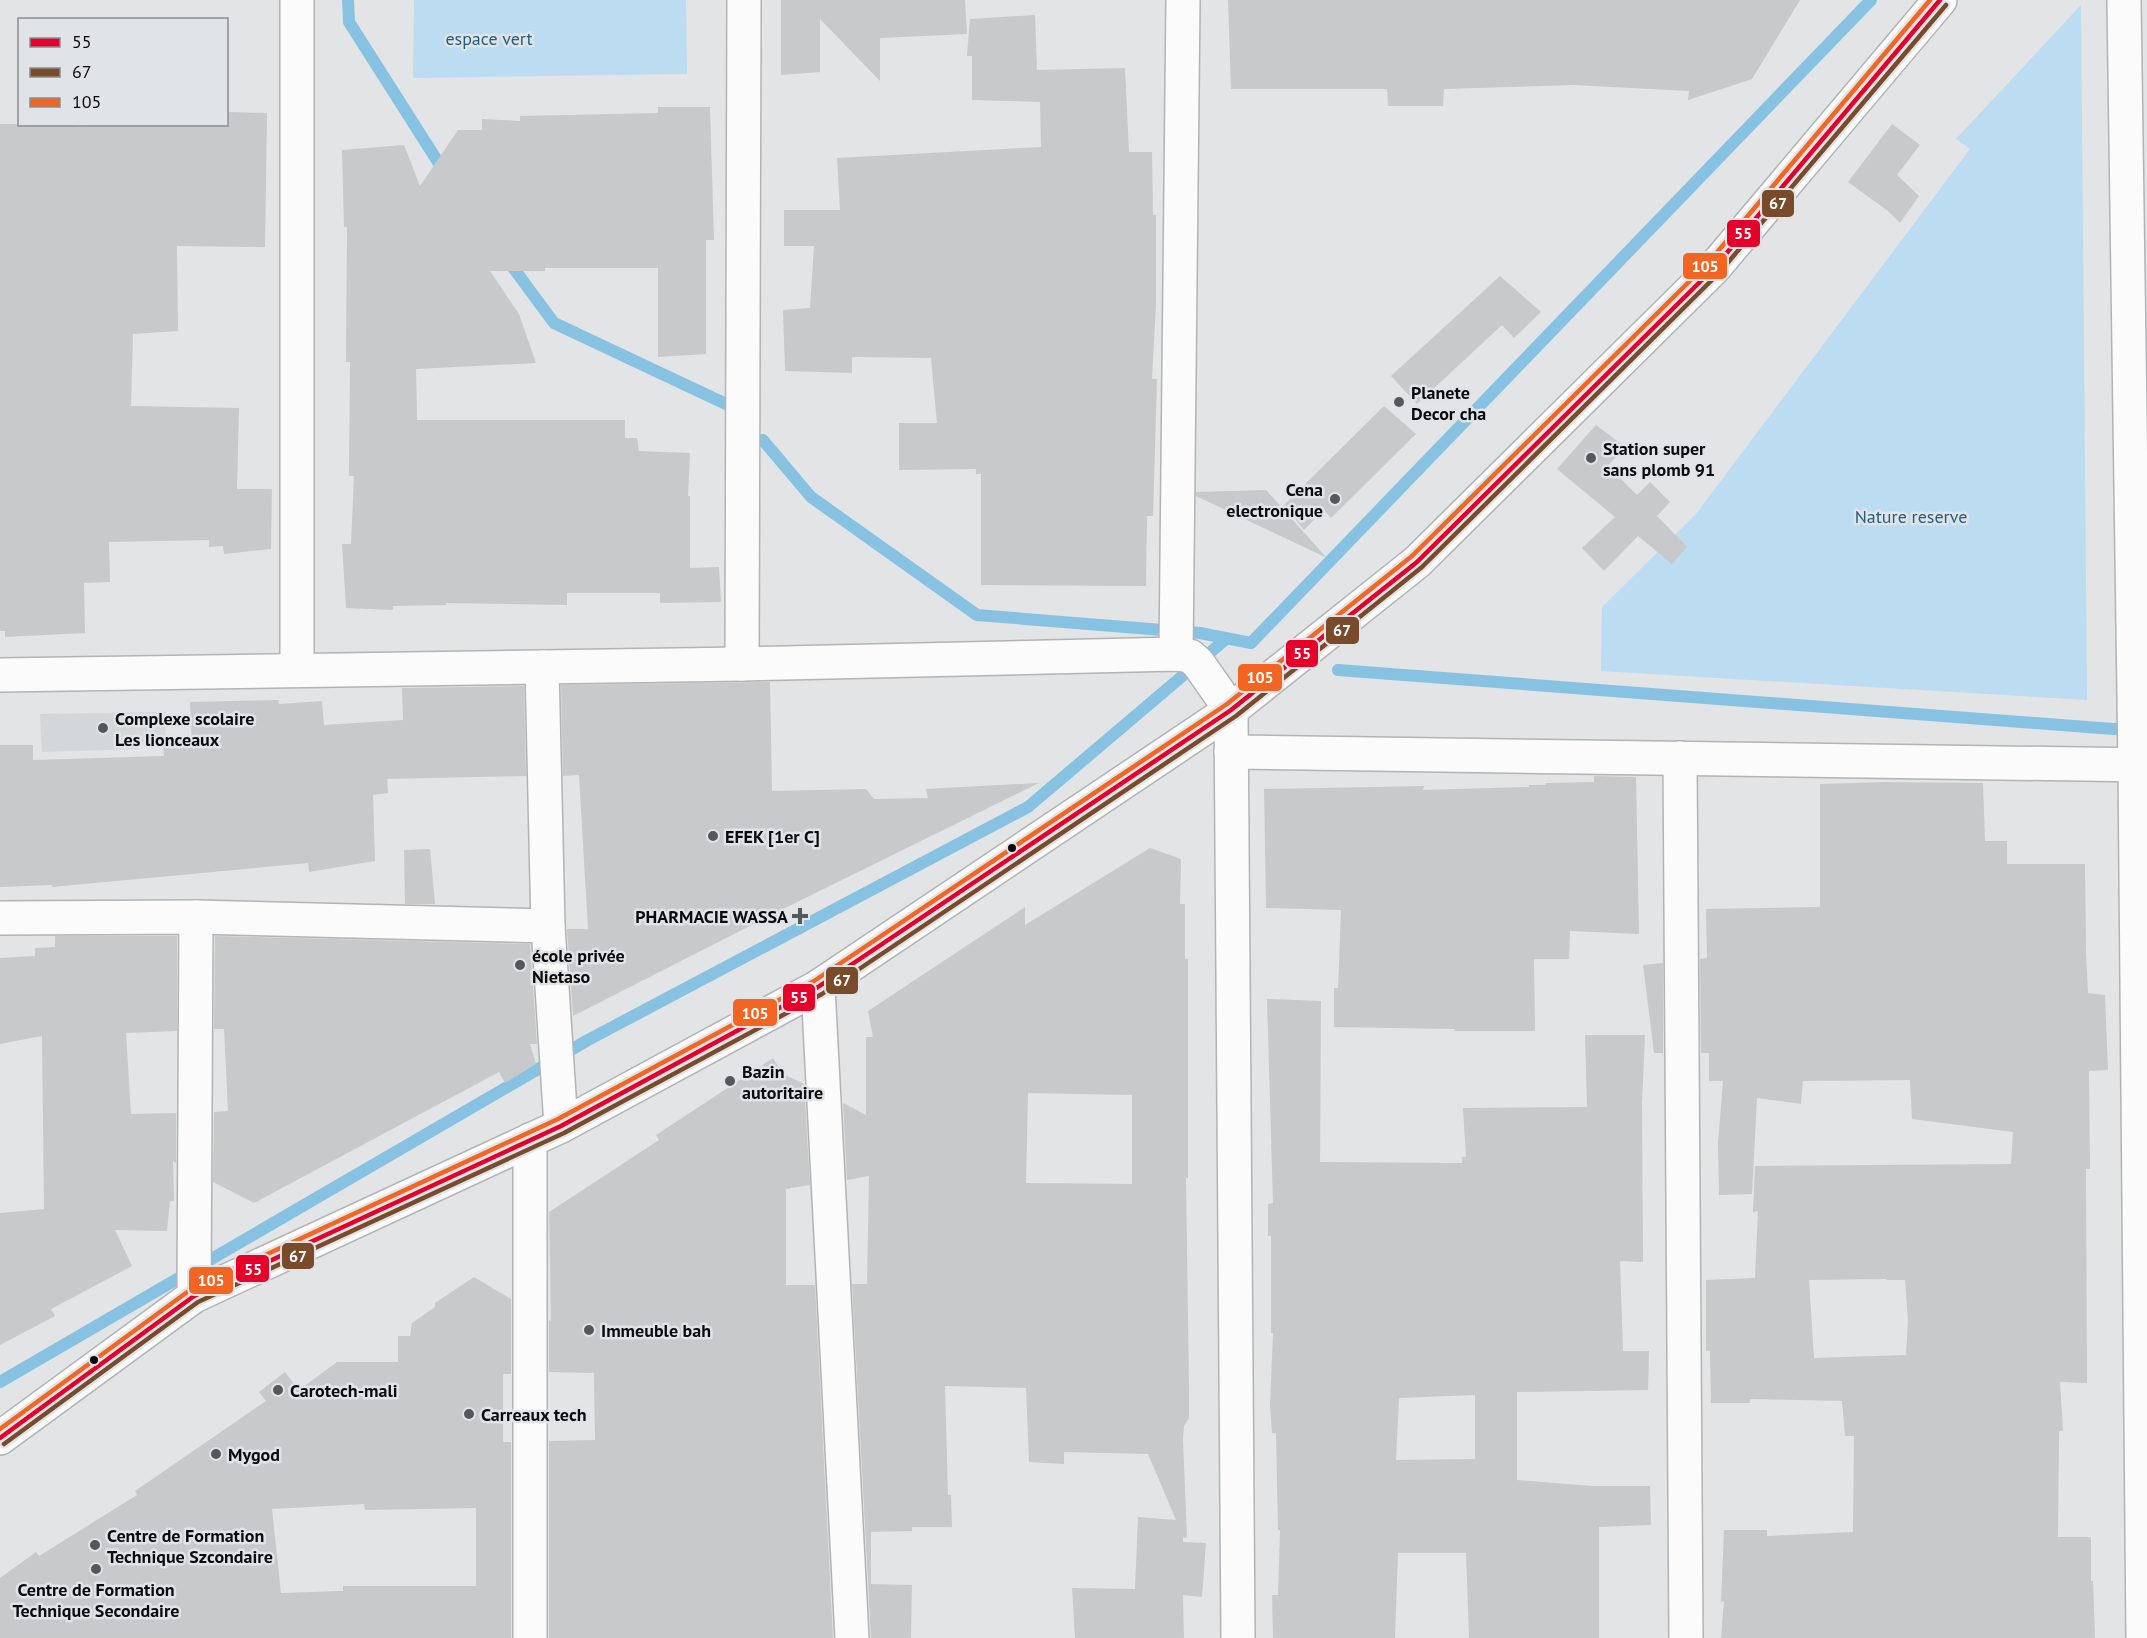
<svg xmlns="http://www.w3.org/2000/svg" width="2147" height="1638" font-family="'PT Sans',sans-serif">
  <rect width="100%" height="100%" fill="#e2e4e5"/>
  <path fill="#d1d7db" d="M165 712 166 742 138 743 137 749 42 752 40 714Z"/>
  <g fill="#bbdcf1">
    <path d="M414 0H686L687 74 413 78Z"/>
    <path d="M2081 5 2087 700 1601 671 1602 607 1696 514 1970 149 1956 139Z"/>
  </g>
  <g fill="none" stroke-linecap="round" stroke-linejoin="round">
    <g stroke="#88c2e3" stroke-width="12">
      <path d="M348 0 349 22 445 173"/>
      <path d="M506 258 554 323 726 404"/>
      <path d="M763 440 811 497 977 615 1200 633 1251 643 1871 0"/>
      <path d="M1338 670 2113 729H2134"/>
      <path d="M0 1382 588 1040 1028 807 1226 639"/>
    </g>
  </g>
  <g fill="#c8c9ca" fill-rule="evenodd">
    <path d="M781 0H965L967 34 880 38V81L820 19V72L781 75Z"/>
    <path d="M1228 0H1800L1752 79 1688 100 1689 91 1574 85 1444 89 1443 106H1388L1387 89H1231Z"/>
    <path d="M1035 15 1037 70 1125 68 1129 152H1152L1153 215H1156V305L1152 379H1157L1153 516H1147L1146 586 981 585V474H976V469L899 470V423H937L931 358 852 357V373L785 371 783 310 810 308 814 246H784V210H840L837 158 1041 147 1040 102 972 100V56H967L970 19Z"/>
    <path d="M658 107H710L714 240H706V354L658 357V268H545V271H490L519 314 536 363 416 369 417 420H625V438H637L639 451 690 453 688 496H690V568L719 567 721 602 660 603V593H567V605L446 603V605L393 606V610L346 608 342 544H351L354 476H349L350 362H346L347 227H344L342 150 404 145 420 186 458 130H482V119L520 121V116L658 113Z"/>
    <path d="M226 112 267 113 265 247 177 246 178 331 133 334 131 406 239 408 237 489H272L271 549 224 554 223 546 209 547V540L109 542 110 582 84 583 85 633 5 637V631H0V124H78V127L125 124H226Z"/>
    <path d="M1892 124 1920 145 1897 175 1919 196 1900 223 1888 211 1848 182Z"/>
    <path d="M1500 276 1541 312 1514 338 1502 325 1417 404 1391 376Z"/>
    <path d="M1384 406 1416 434 1331 518 1324 510 1304 530 1284 505Z"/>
    <path d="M1596 425 1625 447 1608 466 1637 495 1650 482 1670 502 1657 516 1687 547 1672 564 1638 536 1604 571 1582 548 1615 517 1557 469Z"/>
    <path d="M1266 490 1326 557H1325L1196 496V492Z"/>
    <path d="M770 682 772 791 866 789 874 799 928 798 926 789 1039 783 783 909 573 1016 567 929H588L579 775 563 776 561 685Z"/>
    <path d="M524 686 526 776 387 779 388 793 373 795 375 861 309 872 308 863 52 887V885L0 887V745H33V760L164 756 163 747 192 745 190 702 278 700 279 704 322 701 324 725 403 720 402 688Z"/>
    <path d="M1594 776 1636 777 1639 934 1570 931 1569 959H1534L1535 1031H1455L1454 1029 1334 1027V988H1338L1341 910 1266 908 1264 789 1424 786 1423 790 1529 787V785H1546V783L1594 782Z"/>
    <path d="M1885 782 1983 783 1985 841H2007V864H2085L2086 952 2088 993 2105 995 2108 1070 2089 1071 2090 1169H2086L2087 1383 2060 1382 2063 1431H2059L2058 1537H2091V1581H2093L2095 1638H1721L1724 1601 1721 1602 1724 1530H1767V1536L1853 1532 1854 1436H1845L1842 1401 1750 1399V1403H1711L1710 1351H1706V1280L1755 1278 1758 1211 1753 1212 1755 1166 2011 1164 2013 1132 1912 1119 1910 1080 1803 1081 1801 1104 1757 1098 1752 1194 1719 1195 1718 1143 1723 1081H1709V1053H1701L1700 959 1707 958 1706 909 1820 907V784ZM1886 1279V1280H1905L1908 1320 1906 1355 1814 1358 1809 1280Z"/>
    <path d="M1150 848 1181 859 1180 904H1185V959H1188V1178H1186L1189 1390V1418L1184 1426 1183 1440 1187 1537 1184 1538 1183 1536V1542L1206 1543 1202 1597 1183 1595 1184 1638H1075L1072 1588 1135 1589 1138 1517 1176 1520 1148 1454 1064 1452V1464L1029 1462 1026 1388 945 1386 948 1495H951L952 1527H912V1531L871 1532V1584L912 1585 911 1638H871L852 1284H867L869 1176 847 1180 843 1103 866 1115V1037H873L868 1011 1025 907V925ZM1028 1093 1132 1095V1184L1026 1183Z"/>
    <path d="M430 849 435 904H405L404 850Z"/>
    <path d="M55 936H177V1031L126 1033 131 1114 176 1113V1163L173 1161 174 1201H170L167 1231 115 1230 132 1266 51 1309 55 1316 0 1345V1213L44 1209 42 1036 0 1044V958L35 956V948L55 947Z"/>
    <path d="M215 936 530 944 537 1044H530L536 1064 505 1083 499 1072 254 1203 213 1182 214 1112 228 1111 224 1029H214Z"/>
    <path d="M1663 963V1053H1654L1643 965Z"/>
    <path d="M1267 999 1321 1001 1320 1162 1462 1163V1157H1466L1463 1108 1587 1107 1585 1035H1645L1642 1103 1643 1262 1620 1261 1623 1351H1649L1648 1390 1517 1392V1480L1592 1486H1650L1651 1525 1599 1527V1638H1469L1466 1553H1398L1395 1638H1273L1272 1595H1278L1280 1530H1278L1276 1433H1272L1270 1406 1273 1333H1271V1236H1268V1204L1273 1203ZM1475 1395V1459L1396 1460 1399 1398Z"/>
    <path d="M773 1058 783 1074 804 1084 810 1185 786 1189V1285H815L833 1638H549V1441L595 1440 594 1373 549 1372V1320L551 1321 549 1212 659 1140 656 1135Z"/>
    <path d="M474 1277 511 1299V1374H503V1442H511V1638H0V1578L36 1552 39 1556 137 1495 135 1491 266 1401 259 1392 285 1372 299 1390 337 1362H398V1336H410L412 1323 435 1307V1303ZM364 1504 365 1510 476 1508V1586H343V1591L281 1593 272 1509Z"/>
  </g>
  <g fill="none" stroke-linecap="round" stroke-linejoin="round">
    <g stroke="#b2b3b4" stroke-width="36">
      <g id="minor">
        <path d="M297 0V670"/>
        <path d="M2124 0 2135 765 2143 1638"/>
        <path d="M1176 654 1183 0"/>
        <path d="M742 664 744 0"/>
        <path d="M542 667 548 926 561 1126"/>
        <path d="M0 675 742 664 1176 654 1190 656 1198 663 1231 710 1238 1638"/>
        <path d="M1231 752 2147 765"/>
        <path d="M1680 758 1686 1638"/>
        <path d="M0 918 196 917 548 926"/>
        <path d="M818 987 852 1638"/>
        <path d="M530 1140V1638"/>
        <path d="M194 1296 196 917"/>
        <path d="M0 1438 194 1296 561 1126 818 987 1231 710 1417 562 1714 268 1940 0"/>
      </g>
    </g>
    <use href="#minor" stroke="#fbfbfb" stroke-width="33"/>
    <g stroke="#e1e4e6" stroke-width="9">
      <path id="bus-1" d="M0 1438 194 1296 561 1126 818 987 1231 710 1417 562 1714 268 1940 0"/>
    </g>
    <g stroke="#e1e4e6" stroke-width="9">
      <path id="bus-2" d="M4 1444 198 1302 564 1133 822 994 1236 716 1422 567 1719 273 1946 5"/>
    </g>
    <g stroke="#e1e4e6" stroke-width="9">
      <path id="bus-3" d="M0 1429 190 1290 558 1119 814 981 1227 704 1412 556 1708 263 1930 0"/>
    </g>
    <use href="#bus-1" stroke="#e4002b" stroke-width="4.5"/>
    <use href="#bus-2" stroke="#7a4b2a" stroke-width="4.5"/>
    <use href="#bus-3" stroke="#f26522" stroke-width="4.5"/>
  </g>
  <g fill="#565758" stroke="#e1e4e6" stroke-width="2">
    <circle cx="1399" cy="402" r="6"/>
    <circle cx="1591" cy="458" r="6"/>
    <circle cx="1335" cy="499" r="6"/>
    <circle cx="103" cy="728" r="6"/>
    <circle cx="713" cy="836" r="6"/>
    <path d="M797 907h6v6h6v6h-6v6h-6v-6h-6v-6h6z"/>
    <circle cx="520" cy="965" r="6"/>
    <circle cx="730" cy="1081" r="6"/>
    <circle cx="589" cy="1330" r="6"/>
    <circle cx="278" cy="1390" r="6"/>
    <circle cx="469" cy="1414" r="6"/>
    <circle cx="216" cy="1454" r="6"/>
    <circle cx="95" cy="1545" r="6"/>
    <circle cx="96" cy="1569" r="6"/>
  </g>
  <g fill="#0a0b0c" stroke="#e1e4e6" stroke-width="2">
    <circle cx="1012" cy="848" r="5"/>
    <circle cx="94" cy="1360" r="5"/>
  </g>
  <g text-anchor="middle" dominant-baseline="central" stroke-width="5" stroke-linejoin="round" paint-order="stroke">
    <g font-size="18" fill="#225e7e" stroke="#e1e4e6">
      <text x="489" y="38">espace vert</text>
      <text x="1911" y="516">Nature reserve</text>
    </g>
    <g font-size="18" font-weight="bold" fill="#0a0b0c" stroke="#e1e4e6" text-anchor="start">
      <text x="1411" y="392">Planete<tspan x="1411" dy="21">Decor cha</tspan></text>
      <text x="1603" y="448">Station super<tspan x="1603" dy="21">sans plomb 91</tspan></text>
      <text x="1323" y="489" text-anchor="end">Cena<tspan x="1323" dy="21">electronique</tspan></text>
      <text x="115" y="718">Complexe scolaire<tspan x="115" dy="21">Les lionceaux</tspan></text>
      <text x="725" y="836">EFEK [1er C]</text>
      <text x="788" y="916" text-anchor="end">PHARMACIE WASSA</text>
      <text x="532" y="955">école privée<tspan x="532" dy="21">Nietaso</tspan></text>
      <text x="742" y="1071">Bazin<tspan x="742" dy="21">autoritaire</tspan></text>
      <text x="601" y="1330">Immeuble bah</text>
      <text x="290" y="1390">Carotech-mali</text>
      <text x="481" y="1414">Carreaux tech</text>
      <text x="228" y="1454">Mygod</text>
      <text x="107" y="1535">Centre de Formation<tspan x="107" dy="21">Technique Szcondaire</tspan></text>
      <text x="96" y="1589" text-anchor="middle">Centre de Formation<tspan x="96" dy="21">Technique Secondaire</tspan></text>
    </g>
  </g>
  <g stroke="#e1e4e6" stroke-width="2">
    <rect x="1761" y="189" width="34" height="29" rx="6" fill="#7a4b2a"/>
    <rect x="1726" y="219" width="35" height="29" rx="6" fill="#e4002b"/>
    <rect x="1682" y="252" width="46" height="28" rx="6" fill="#f26522"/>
    <rect x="1325" y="616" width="35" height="29" rx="6" fill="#7a4b2a"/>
    <rect x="1285" y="639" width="34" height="29" rx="6" fill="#e4002b"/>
    <rect x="1237" y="663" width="46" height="29" rx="6" fill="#f26522"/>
    <rect x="825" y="966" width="34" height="29" rx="6" fill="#7a4b2a"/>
    <rect x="782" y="983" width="34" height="29" rx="6" fill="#e4002b"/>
    <rect x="732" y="998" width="46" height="29" rx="6" fill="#f26522"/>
    <rect x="281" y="1242" width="34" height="28" rx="6" fill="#7a4b2a"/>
    <rect x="235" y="1254" width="35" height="29" rx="6" fill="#e4002b"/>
    <rect x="188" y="1266" width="46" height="29" rx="6" fill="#f26522"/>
  </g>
  <g font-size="16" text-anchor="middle" font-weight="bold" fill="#fff">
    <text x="1778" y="209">67</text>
    <text x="1743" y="239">55</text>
    <text x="1705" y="272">105</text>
    <text x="1342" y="636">67</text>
    <text x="1302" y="659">55</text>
    <text x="1260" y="683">105</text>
    <text x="842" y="986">67</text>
    <text x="799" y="1003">55</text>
    <text x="755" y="1019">105</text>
    <text x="298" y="1262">67</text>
    <text x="253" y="1275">55</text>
    <text x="211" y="1286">105</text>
  </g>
  <rect x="18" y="18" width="210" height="108" fill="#e1e4e6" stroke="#8b8d8f" stroke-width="1.5"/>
  <rect x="30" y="38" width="30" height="9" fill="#e4002b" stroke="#8b8d8f" stroke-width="1.5"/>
  <text x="72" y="48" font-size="18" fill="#0a0b0c">55</text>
  <rect x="30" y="68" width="30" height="9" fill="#7a4b2a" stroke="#8b8d8f" stroke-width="1.5"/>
  <text x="72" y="78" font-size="18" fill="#0a0b0c">67</text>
  <rect x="30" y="98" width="30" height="9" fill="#f26522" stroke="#8b8d8f" stroke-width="1.5"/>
  <text x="72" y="108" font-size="18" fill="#0a0b0c">105</text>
</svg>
